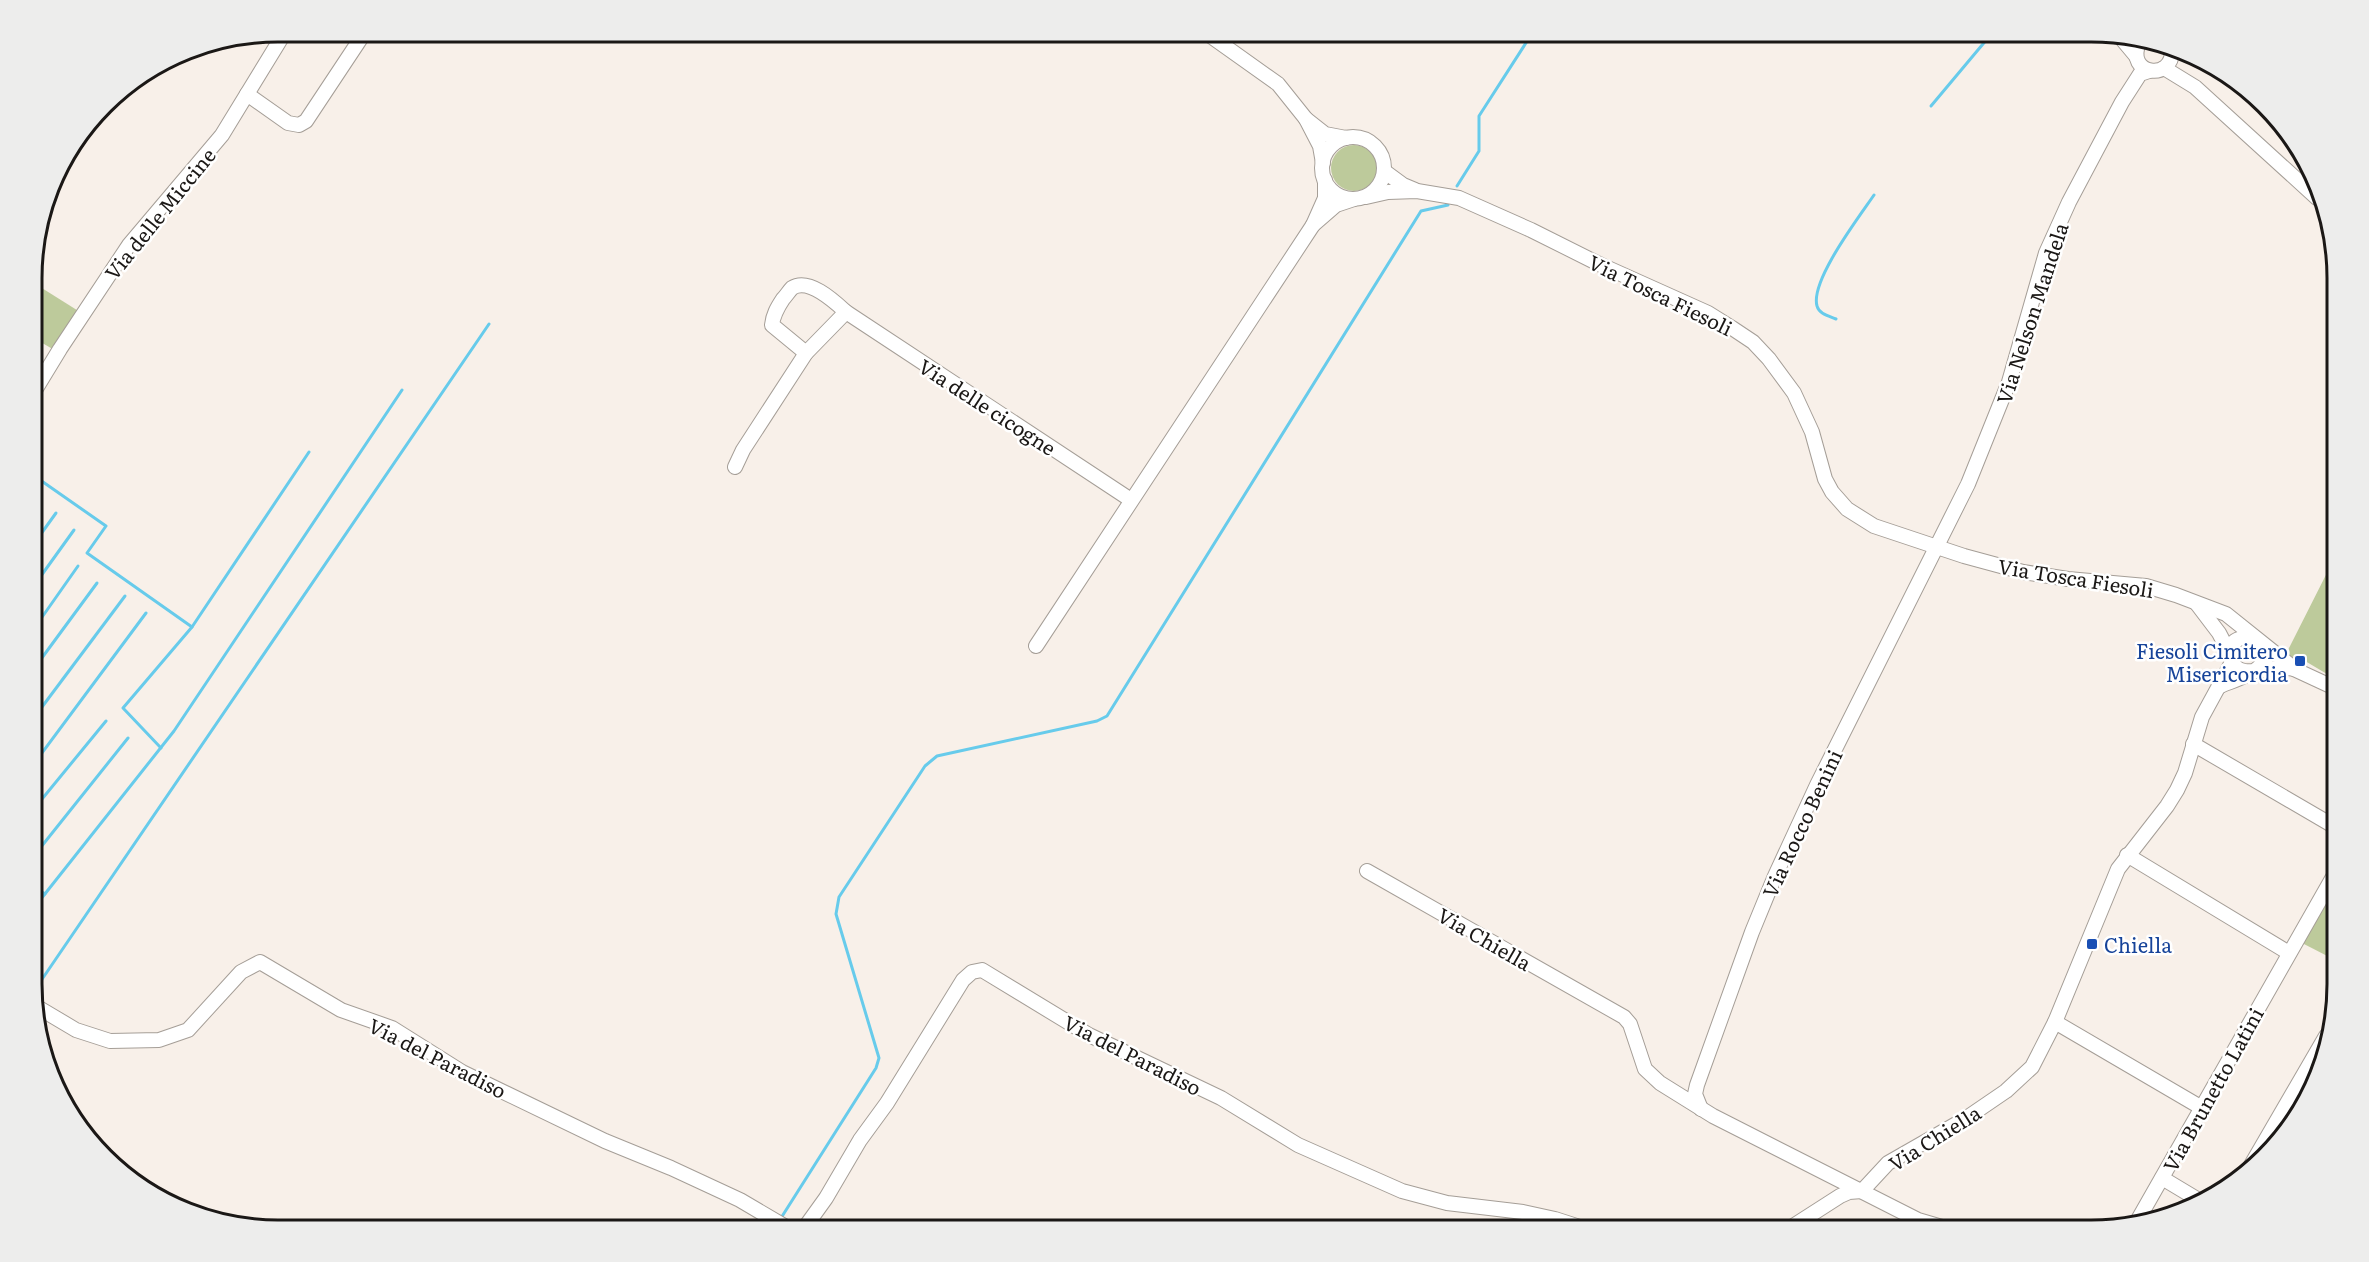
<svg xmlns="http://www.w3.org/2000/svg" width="2369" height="1262" font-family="Literata,serif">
  <rect width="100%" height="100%" fill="#f8f0e9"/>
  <g fill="#bdca9b">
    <circle cx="1354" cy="168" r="23"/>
    <path d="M37 285 80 312 56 351 32 337V292Z"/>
    <path d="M2336 555 2337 680 2295 655 2294 658 2286 654Z"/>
    <path d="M2337 882V961L2302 943Z"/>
  </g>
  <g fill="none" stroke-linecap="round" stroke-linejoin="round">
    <g stroke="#67cbeb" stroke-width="3">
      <path d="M1931 106 1993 32"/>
      <path d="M1457 186 1479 151V116L1533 32"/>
      <path d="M1836 319C1829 316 1819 314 1817 306 1810 281 1859 217 1874 195"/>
      <path d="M33 475 106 526 87 553 192 627"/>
      <path d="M33 507 36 502"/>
      <path d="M33 545 56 513"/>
      <path d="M33 587 74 530"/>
      <path d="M33 630 78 566"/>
      <path d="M33 670 97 583"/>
      <path d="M33 719 125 596"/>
      <path d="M161 748 123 708 192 627 309 452"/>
      <path d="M33 765 146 613"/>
      <path d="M33 810 106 721"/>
      <path d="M33 857 128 738"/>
      <path d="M33 886 45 894"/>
      <path d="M33 909 174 731 402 390"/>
      <path d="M34 991 489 324"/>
      <path d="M781 1218 876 1068 879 1058 836 914 839 897 925 766 937 756 1097 721 1107 716 1421 211 1448 205"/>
    </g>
    <g stroke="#a59e97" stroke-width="16">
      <g id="minor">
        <path d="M1205 32 1278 84 1306 119"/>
        <path d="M2121 38 2136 56"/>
        <path d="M2139 43C2125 75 2173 82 2172 50"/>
        <path d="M2164 68 2195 87 2317 198"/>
        <path d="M247 94 288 123 299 125 306 121 365 32"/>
        <circle cx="1353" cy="168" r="31"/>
        <path d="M1323 163 1320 146 1306 119 1325 134 1346 138"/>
        <path d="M1384 171 1403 185 1415 190"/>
        <path d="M1325 180V198L1313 225 1336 205 1354 199"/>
        <path d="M1366 197 1388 192 1417 191 1459 198 1531 230 1601 265 1708 313 1732 328 1753 342 1769 359 1794 393 1812 432 1825 479 1832 492 1847 509 1874 526 1964 556 2023 572 2068 579 2146 586 2176 595 2226 614 2296 670 2337 689"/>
        <path d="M806 353 772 325C773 315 777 308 783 299 786 296 789 291 792 288 809 277 835 302 846 312L1131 500"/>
        <path d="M32 395 60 349 129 245 222 135 285 32"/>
        <path d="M735 467 743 450 806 353 846 312"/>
        <path d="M2197 604 2219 633 2230 654"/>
        <path d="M1036 646 1313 225"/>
        <path d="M2220 686C2232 681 2249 676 2258 668 2290 640 2220 622 2231 659 2237 679 2261 669 2276 668 2282 667 2288 668 2295 669"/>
        <path d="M2193 744 2337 828"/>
        <path d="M2127 855 2289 953"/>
        <path d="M1367 871 1624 1017 1630 1024 1645 1069 1660 1083 1713 1116 1918 1220 1952 1230"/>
        <path d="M34 1005 76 1030 110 1041 159 1040 188 1030 241 972 260 962 341 1010 392 1028 462 1072 605 1141 671 1168 740 1200 791 1230"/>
        <path d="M2055 1022 2202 1108"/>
        <path d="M1701 1109 1695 1094 1697 1085 1752 932 1775 876 1817 785 1968 484 2009 382 2046 253 2069 202 2122 102 2140 74 2149 71"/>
        <path d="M2247 1172 2326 1036"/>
        <path d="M2162 1178 2202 1202"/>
        <path d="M1862 1191 1888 1163 1965 1119 2006 1091 2032 1067 2055 1022 2118 869 2167 806 2177 790 2185 773 2202 717 2232 662"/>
        <path d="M2135 1225 2337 870"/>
        <path d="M803 1230 826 1198 860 1140 887 1103 963 980 972 972 982 970 1089 1035 1221 1098 1298 1145 1402 1191 1447 1203 1523 1212 1555 1219 1589 1230"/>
        <path d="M1787 1230 1840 1196 1849 1192 1862 1191"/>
      </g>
    </g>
    <use href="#minor" stroke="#fff" stroke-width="14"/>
  </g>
  <g fill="#1a4fb4" stroke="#fff" stroke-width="2">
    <rect x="2294" y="655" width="12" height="12" rx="3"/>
    <rect x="2086" y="938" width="12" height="12" rx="3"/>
  </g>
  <g text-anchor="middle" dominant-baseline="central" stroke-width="5" stroke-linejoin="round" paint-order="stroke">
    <g font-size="20" fill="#1b1816" stroke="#fff">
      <text transform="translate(159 213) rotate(-51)">Via delle Miccine</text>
      <text transform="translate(1661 294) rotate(26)">Via Tosca Fiesoli</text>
      <text transform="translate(2031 313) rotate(-72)">Via Nelson Mandela</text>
      <text transform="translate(988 406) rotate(33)">Via delle cicogne</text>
      <text transform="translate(2076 577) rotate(9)">Via Tosca Fiesoli</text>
      <text transform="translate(1801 823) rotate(-65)">Via Rocco Benini</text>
      <text transform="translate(1485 938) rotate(30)">Via Chiella</text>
      <text transform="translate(1133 1054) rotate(27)">Via del Paradiso</text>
      <text transform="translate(438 1057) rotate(27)">Via del Paradiso</text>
      <text transform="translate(2212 1089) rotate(-61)">Via Brunetto Latini</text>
      <text transform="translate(1934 1137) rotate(-32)">Via Chiella</text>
    </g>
    <g font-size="20" fill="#164399" stroke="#fff" text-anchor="end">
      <text x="2288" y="650">Fiesoli Cimitero<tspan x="2288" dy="23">Misericordia</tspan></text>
      <text x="2104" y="944" text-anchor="start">Chiella</text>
    </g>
  </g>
  <path d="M0 0H2369V1262H0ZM278 42H2091A236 236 0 0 1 2327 278V984A236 236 0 0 1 2091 1220H278A236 236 0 0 1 42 984V278A236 236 0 0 1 278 42Z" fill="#ededec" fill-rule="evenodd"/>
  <path fill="none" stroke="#1b1816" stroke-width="3" d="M278 42H2091A236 236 0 0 1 2327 278V984A236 236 0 0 1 2091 1220H278A236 236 0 0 1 42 984V278A236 236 0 0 1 278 42Z"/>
</svg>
